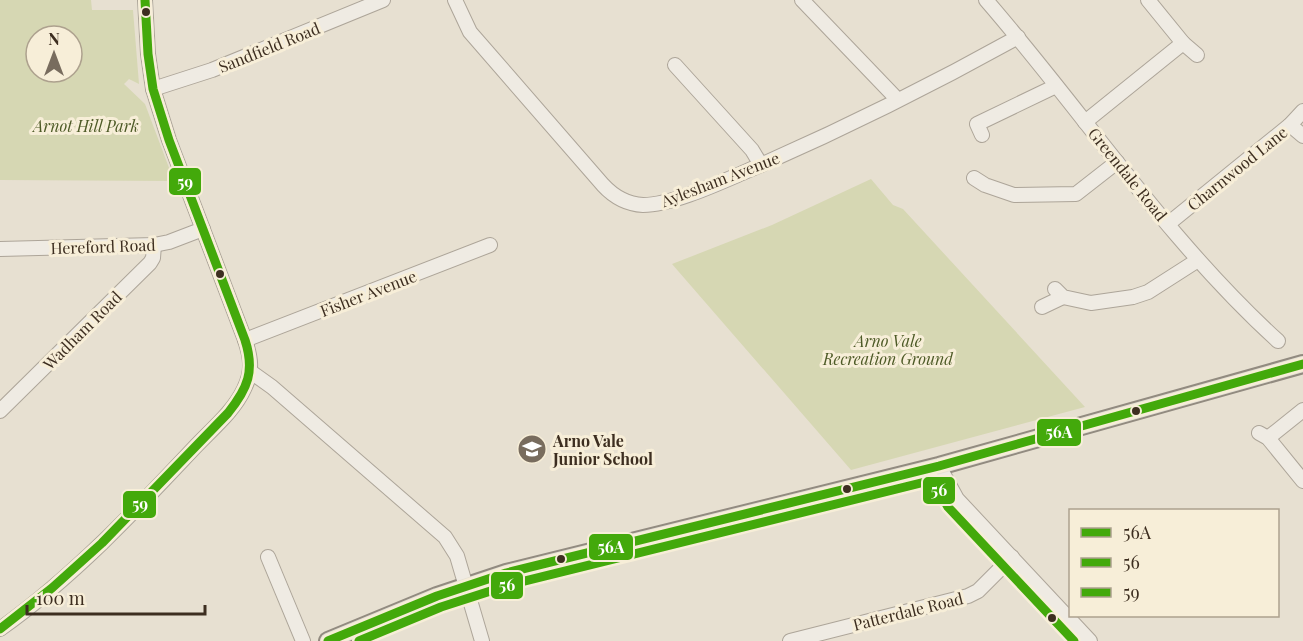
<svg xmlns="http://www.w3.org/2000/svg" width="1303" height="641" font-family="'Playfair Display',serif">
  <rect width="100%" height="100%" fill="#e7e0d1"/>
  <g fill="#d6d7b3" fill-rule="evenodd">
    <path d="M0 0H91L92 10H133L139 84 129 79 124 84 145 104 174 181 0 180ZM36 36H72V72H36Z"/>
    <path d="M871 179 893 205 903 209 1085 407 851 470 672 264 772 225Z"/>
  </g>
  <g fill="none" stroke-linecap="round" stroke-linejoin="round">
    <g stroke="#ada599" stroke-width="16">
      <g id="minor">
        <path d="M455 0 470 32 603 185C614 197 626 204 643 205 672 205 719 183 747 171 839 131 930 86 1018 37"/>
        <path d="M802 0 897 99"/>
        <path d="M986 0C1084 113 1167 240 1278 341"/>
        <path d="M1183 43 1197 55"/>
        <path d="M675 65 752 150 761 165"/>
        <path d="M153 89 212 70 383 0"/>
        <path d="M1085 122 1183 43 1148 0"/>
        <path d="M1290 125 1303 136"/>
        <path d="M982 135 977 124 1056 86"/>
        <path d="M974 178 985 185 1014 195 1076 194 1117 162"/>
        <path d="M1168 224 1290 125 1303 111"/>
        <path d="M0 249 154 245 169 242 203 229"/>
        <path d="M1055 289 1063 297 1091 303 1133 297 1148 292 1198 260"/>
        <path d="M1042 307 1063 297"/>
        <path d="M245 340 490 245"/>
        <path d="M251 372 272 387 445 537 457 556 482 641"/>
        <path d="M0 411 150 263 153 258 154 245"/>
        <path d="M1259 433 1268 438 1303 481"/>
        <path d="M1268 438 1303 410"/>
        <path d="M939 466 957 499 1090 641"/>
        <path d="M268 557 303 641"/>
        <path d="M0 629C72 578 134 512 194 448 211 430 234 411 244 389 253 371 251 358 245 340L169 140 153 89 148 54 145 0"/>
        <path d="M790 641 968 596 978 591 1012 557"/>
      </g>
    </g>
    <g stroke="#928b80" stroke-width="20">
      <path id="major" d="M328 641 437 596 506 573 939 466 1303 364"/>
    </g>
    <use href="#minor" stroke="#efebe3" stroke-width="14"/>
    <use href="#major" stroke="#e6e1d4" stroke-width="16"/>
    <g stroke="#f7eed8" stroke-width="14">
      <path id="bus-1" d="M328 641 437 596 506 573 939 466 1303 364"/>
    </g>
    <g stroke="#f7eed8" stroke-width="14">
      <path id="bus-2" d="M359 641 441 607 509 585 933 480 948 507 1074 641"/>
    </g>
    <g stroke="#f7eed8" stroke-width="14">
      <path id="bus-3" d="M0 629 52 588 102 543 228 413C248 388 255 371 245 340L169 140 153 89 148 54 145 0"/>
    </g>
    <use href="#bus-1" stroke="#43a90b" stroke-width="9"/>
    <use href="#bus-2" stroke="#43a90b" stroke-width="9"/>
    <use href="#bus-3" stroke="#43a90b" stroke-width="9"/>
  </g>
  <defs>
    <g id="school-disc" transform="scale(1.5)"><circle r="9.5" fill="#786c5e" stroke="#f7eed8"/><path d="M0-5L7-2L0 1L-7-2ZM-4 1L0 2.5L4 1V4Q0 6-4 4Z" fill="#fff"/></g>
  </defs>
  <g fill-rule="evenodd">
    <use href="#school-disc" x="532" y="449"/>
  </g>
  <g fill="#3d2e20" stroke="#f7eed8" stroke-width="2">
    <circle cx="146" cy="12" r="5"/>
    <circle cx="220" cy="274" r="5"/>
    <circle cx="1136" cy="411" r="5"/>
    <circle cx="847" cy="489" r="5"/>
    <circle cx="561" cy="559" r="5"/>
    <circle cx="1052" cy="618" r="5"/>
  </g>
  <g text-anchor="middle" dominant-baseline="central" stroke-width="6" stroke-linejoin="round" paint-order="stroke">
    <g font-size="16" fill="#3d2e20" stroke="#f7eed8">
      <text transform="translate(269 47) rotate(-22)">Sandfield Road</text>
      <text transform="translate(1237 168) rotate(-39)">Charnwood Lane</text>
      <text transform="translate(1128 174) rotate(51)">Greendale Road</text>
      <text transform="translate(720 179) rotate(-21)">Aylesham Avenue</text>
      <text transform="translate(103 246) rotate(-2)">Hereford Road</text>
      <text transform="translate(368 293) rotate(-21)">Fisher Avenue</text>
      <text transform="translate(82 330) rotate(-45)">Wadham Road</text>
      <text transform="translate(908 611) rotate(-14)">Patterdale Road</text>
    </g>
    <g font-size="16" font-style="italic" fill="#4d5a26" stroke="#f7eed8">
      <text x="86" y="125">Arnot Hill Park</text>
      <text x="888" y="340">Arno Vale<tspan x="888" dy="18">Recreation Ground</tspan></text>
    </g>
    <g font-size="16" font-weight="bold" fill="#3d2e20" stroke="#f7eed8" text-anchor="start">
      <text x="553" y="440">Arno Vale<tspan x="553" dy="18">Junior School</tspan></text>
    </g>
  </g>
  <g stroke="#f7eed8" stroke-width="2">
    <rect x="168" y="167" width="34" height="29" rx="6" fill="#43a90b"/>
    <rect x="1036" y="418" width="46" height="29" rx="6" fill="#43a90b"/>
    <rect x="922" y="476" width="34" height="29" rx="6" fill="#43a90b"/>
    <rect x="122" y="490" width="35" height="29" rx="6" fill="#43a90b"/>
    <rect x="588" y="533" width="46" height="28" rx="6" fill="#43a90b"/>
    <rect x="490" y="571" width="34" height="29" rx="6" fill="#43a90b"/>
  </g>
  <g font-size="16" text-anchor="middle" font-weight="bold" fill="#fff">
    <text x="185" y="188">59</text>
    <text x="1059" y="438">56A</text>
    <text x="939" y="496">56</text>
    <text x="140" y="510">59</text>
    <text x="611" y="553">56A</text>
    <text x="507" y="591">56</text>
  </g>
  <rect x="1069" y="509" width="210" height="108" fill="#f7eed8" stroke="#ada18e" stroke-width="1.5"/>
  <rect x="1081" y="528" width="30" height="9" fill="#43a90b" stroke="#ada18e" stroke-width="1.5"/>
  <text x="1123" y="539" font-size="18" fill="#3d2e20">56A</text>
  <rect x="1081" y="558" width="30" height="9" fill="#43a90b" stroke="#ada18e" stroke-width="1.5"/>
  <text x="1123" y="569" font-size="18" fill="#3d2e20">56</text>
  <rect x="1081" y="588" width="30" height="9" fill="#43a90b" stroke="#ada18e" stroke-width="1.5"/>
  <text x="1123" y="599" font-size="18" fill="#3d2e20">59</text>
  <g transform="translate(54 54)"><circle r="28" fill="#f7eed8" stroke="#ada18e" stroke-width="1.5"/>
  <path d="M0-4.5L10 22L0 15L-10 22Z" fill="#786c5e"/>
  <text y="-9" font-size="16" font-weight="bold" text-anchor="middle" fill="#3d2e20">N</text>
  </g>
  <path d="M27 605v9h178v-9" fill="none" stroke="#3d2e20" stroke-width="3"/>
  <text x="36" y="605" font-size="18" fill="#3d2e20" stroke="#f7eed8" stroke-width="4.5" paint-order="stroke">100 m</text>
</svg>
